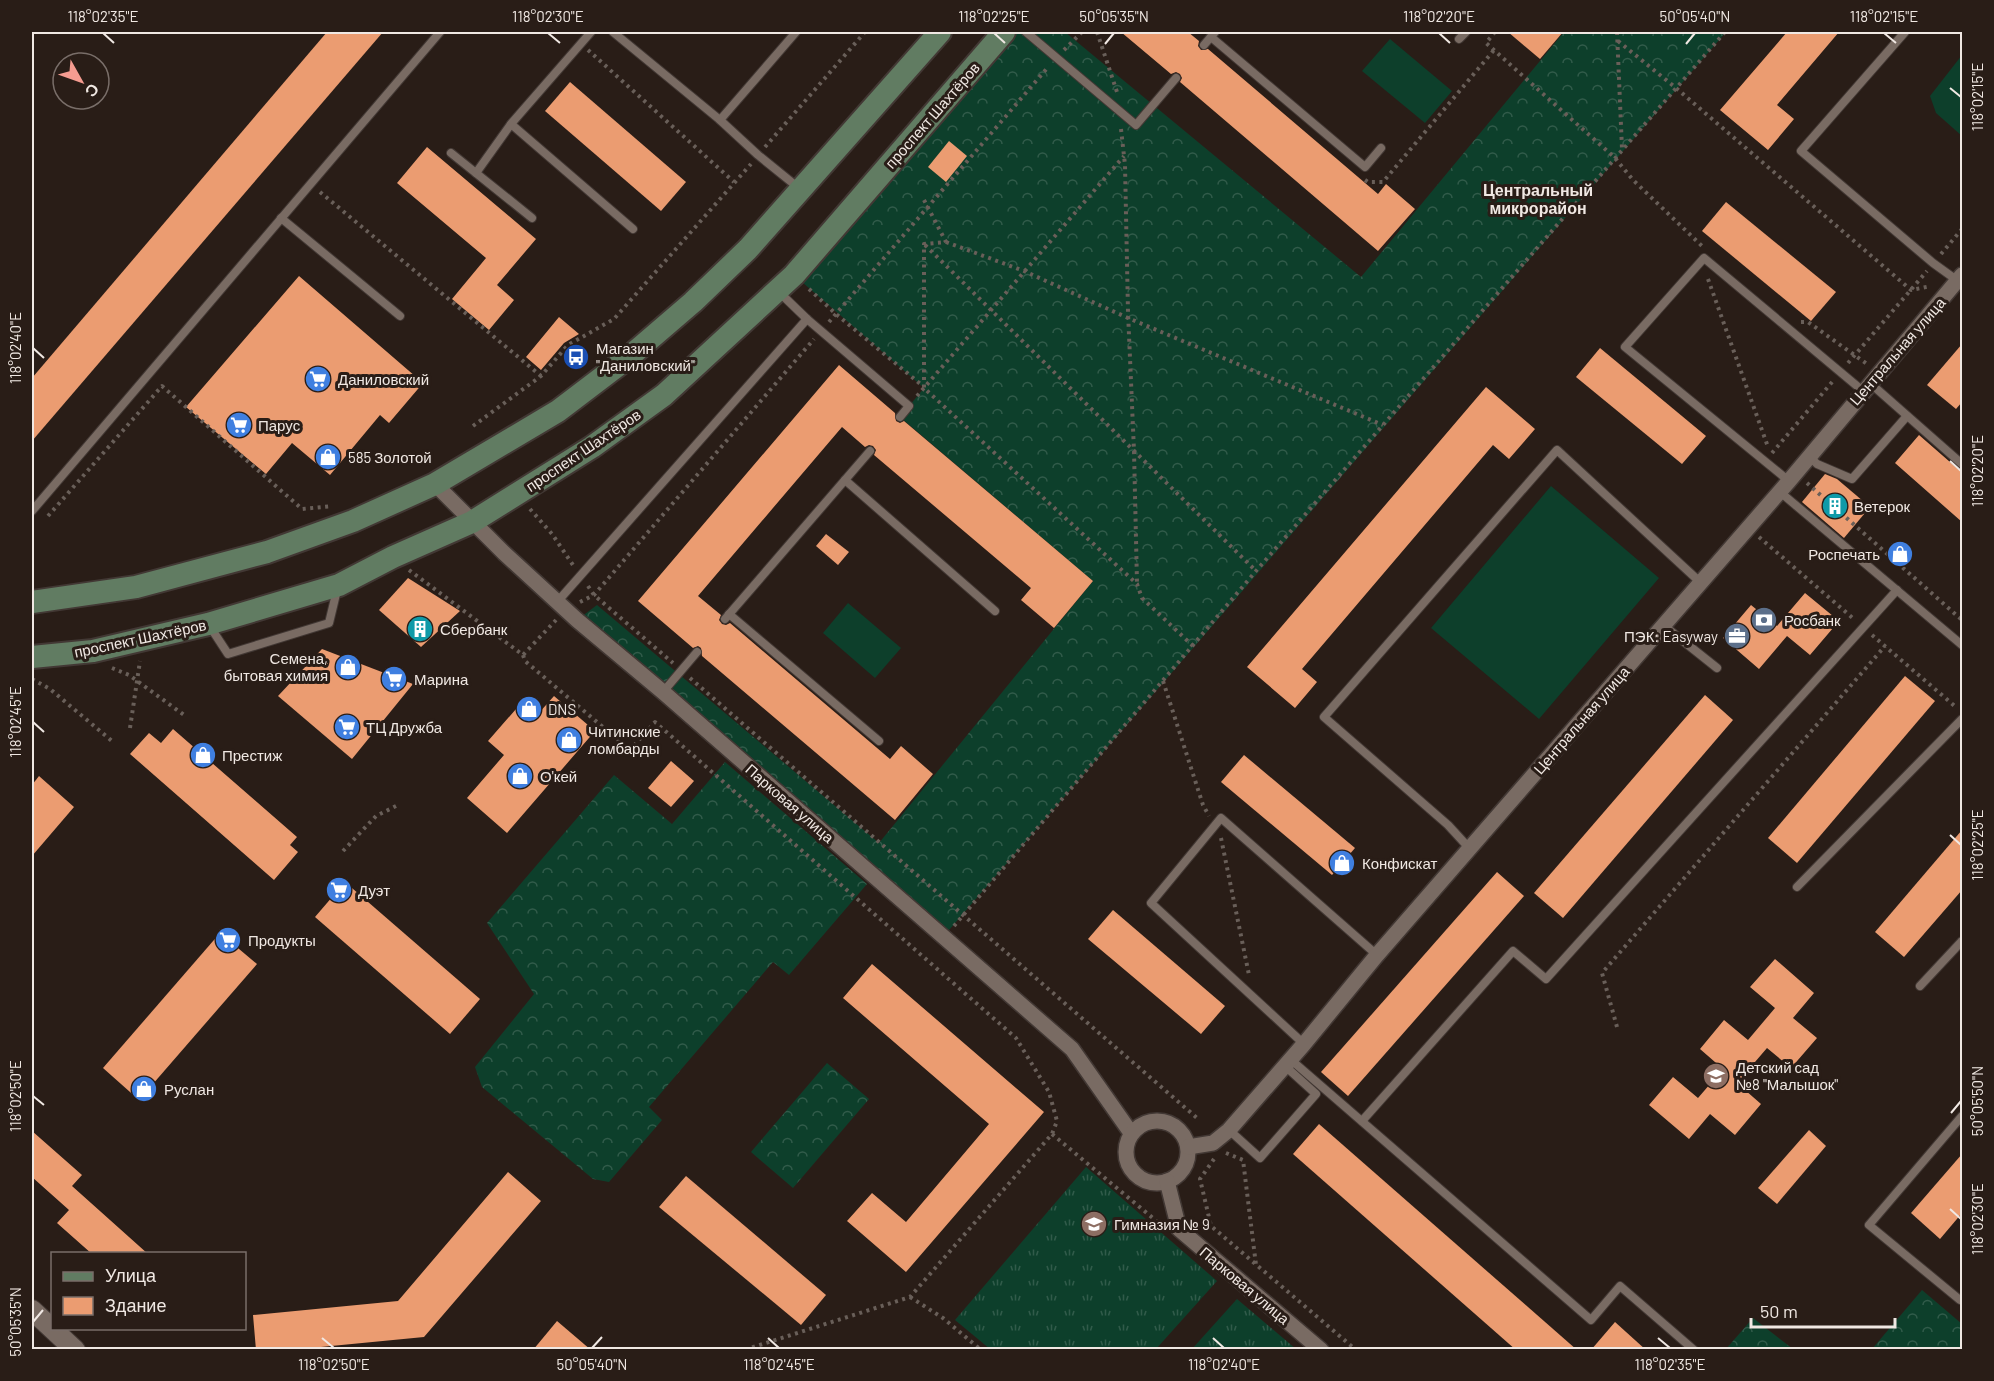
<svg xmlns="http://www.w3.org/2000/svg" width="1994" height="1381" font-family="Barlow,sans-serif">
  <defs>
    <pattern id="grass-tufts" width="24" height="20" patternUnits="userSpaceOnUse" patternTransform="scale(1.5)"><rect width="24" height="20" fill="#0d3f2b"/><path d="M3 7l-1-3M5 7V3M7 7l1-3M15 17l-1-3M17 17v-4M19 17l1-3" fill="none" stroke="#315b4a"/></pattern>
    <pattern id="forest-crowns" width="20" height="18" patternUnits="userSpaceOnUse" patternTransform="scale(1.5)"><rect width="20" height="18" fill="#0d3f2b"/><path d="M2 6a3 3 0 1 1 6 0M12 15a3 3 0 1 1 6 0" fill="none" stroke="#315b4a"/></pattern>
  </defs>
  <rect width="100%" height="100%" fill="#291d17"/>
  <g fill="url(#grass-tufts)">
    <path d="M1086 1167 1217 1281 1156 1349H990L955 1320Z"/>
    <path d="M1237 1299 1296 1349H1192Z"/>
  </g>
  <g fill="url(#forest-crowns)">
    <path d="M1003 32H1065L1361 277 1564 32H1726L943 937 577 620 597 605 879 843 1093 581 900 417 924 388 794 275Z"/>
    <path d="M725 762 867 884 789 975 773 962 649 1107 662 1120 609 1182 593 1179 482 1087 475 1067 534 994 487 923 614 775 672 824Z"/>
    <path d="M827 1063 869 1099 793 1188 751 1152Z"/>
    <path d="M1922 1290 1962 1324V1349H1872Z"/>
    <path d="M1753 1318 1793 1349H1726Z"/>
  </g>
  <g fill="#0d3f2b">
    <path d="M1390 39 1452 91 1425 123 1362 71Z"/>
    <path d="M1962 55V136L1936 113 1930 96Z"/>
    <path d="M1551 486 1659 578 1539 719 1431 628Z"/>
    <path d="M848 603 901 648 875 678 823 633Z"/>
  </g>
  <g fill="#eb9c71">
    <path d="M327 32H383L32 441V378Z"/>
    <path d="M1121 32H1188L1199 41 1198 46 1201 50 1208 49 1378 194 1386 184 1415 209 1378 251 1180 82 1182 78 1180 74 1176 72 1171 74Z"/>
    <path d="M1508 32H1563L1540 59Z"/>
    <path d="M1787 32H1839L1777 105 1794 119 1768 150 1720 110Z"/>
    <path d="M570 82 686 182 661 211 545 111Z"/>
    <path d="M949 141 967 156 946 182 928 167Z"/>
    <path d="M427 147 536 239 497 285 514 300 489 330 452 299 486 258 397 183Z"/>
    <path d="M1726 202 1836 292 1811 321 1702 231Z"/>
    <path d="M299 276 423 383 389 423 380 415 330 475 292 443 266 474 186 407Z"/>
    <path d="M559 317 579 334 564 343 541 370 526 357Z"/>
    <path d="M1962 344V402L1956 409 1927 385Z"/>
    <path d="M1600 348 1706 436 1682 464 1576 377Z"/>
    <path d="M839 365 895 413 896 421 900 423 904 421 1093 581 1054 628 1021 600 1031 588 874 455 876 450 873 446 869 445 865 447 842 427 698 596 721 615 719 620 722 624 726 625 730 623 890 759 901 746 933 774 895 820 702 656 701 648 698 646 693 648 638 601Z"/>
    <path d="M1486 387 1535 429 1509 459 1493 445 1302 669 1317 682 1295 708 1247 667Z"/>
    <path d="M1919 435 1958 469 1962 470V522L1895 463Z"/>
    <path d="M1825 474 1837 479 1870 507 1844 538 1802 502Z"/>
    <path d="M826 534 849 552 838 565 816 546Z"/>
    <path d="M408 578 460 611 421 647 379 610Z"/>
    <path d="M1805 593 1839 621 1810 655 1787 636 1759 669 1723 638 1751 605 1777 626Z"/>
    <path d="M322 649 413 684 352 759 278 696Z"/>
    <path d="M1905 676 1935 701 1797 863 1768 838Z"/>
    <path d="M1705 695 1733 720 1563 918 1534 893Z"/>
    <path d="M554 696 595 731 507 833 467 798 504 755 488 741 523 701 538 714Z"/>
    <path d="M173 729 297 837 290 845 298 852 274 880 130 754 149 733 161 743Z"/>
    <path d="M1244 755 1355 848 1332 875 1221 782Z"/>
    <path d="M671 761 694 781 671 807 648 788Z"/>
    <path d="M39 776 74 807 32 856V785Z"/>
    <path d="M1962 830V890L1904 957 1875 932Z"/>
    <path d="M1497 872 1524 896 1348 1096 1321 1072Z"/>
    <path d="M345 882 480 999 450 1034 315 917Z"/>
    <path d="M1113 910 1225 1006 1201 1034 1088 939Z"/>
    <path d="M220 933 257 964 139 1100 103 1068Z"/>
    <path d="M1775 959 1814 993 1793 1018 1817 1038 1791 1068 1767 1048 1737 1083 1761 1104 1735 1135 1710 1114 1689 1139 1649 1105 1673 1077 1698 1098 1723 1069 1700 1049 1724 1020 1748 1040 1775 1008 1750 987Z"/>
    <path d="M872 964 1044 1112 906 1272 847 1221 872 1193 906 1222 989 1124 843 998Z"/>
    <path d="M1319 1124 1577 1350H1516L1293 1154Z"/>
    <path d="M1809 1130 1826 1146 1777 1204 1758 1188Z"/>
    <path d="M32 1131 82 1175 72 1186 148 1254H92L57 1223 69 1210 32 1177Z"/>
    <path d="M1962 1154V1213L1940 1239 1911 1213Z"/>
    <path d="M508 1172 541 1201 424 1337 290 1350H256L253 1315 398 1301Z"/>
    <path d="M686 1176 826 1295 801 1325 659 1207Z"/>
    <path d="M557 1321 591 1350H533Z"/>
    <path d="M1615 1322 1646 1350H1591Z"/>
  </g>
  <g fill="none" stroke-linecap="round" stroke-linejoin="round">
    <g stroke="#423834" stroke-width="10">
      <g id="service">
        <path d="M613 32 720 120"/>
        <path d="M796 32 720 120 758 155 800 189"/>
        <path d="M1026 32 1136 125 1176 78"/>
        <path d="M1905 32 1801 151 1933 263 1958 281"/>
        <path d="M1211 37 1365 167 1381 148"/>
        <path d="M1459 39 1466 32"/>
        <path d="M1204 45 1215 32"/>
        <path d="M511 124 633 229"/>
        <path d="M451 153 532 218"/>
        <path d="M476 173 511 124 591 32"/>
        <path d="M281 218 400 316"/>
        <path d="M779 292 807 319 909 406 900 417"/>
        <path d="M1870 383 1962 464"/>
        <path d="M1809 456 1817 464 1852 479 1907 416"/>
        <path d="M845 480 995 611"/>
        <path d="M1789 481 1625 347 1704 258 1863 391"/>
        <path d="M1780 492 1962 645"/>
        <path d="M32 511 440 32"/>
        <path d="M558 601 807 319"/>
        <path d="M729 614 879 741"/>
        <path d="M725 619 870 451"/>
        <path d="M209 625 228 654 329 623 337 590"/>
        <path d="M1663 625 1717 668"/>
        <path d="M663 692 697 652"/>
        <path d="M1470 849 1448 825 1324 717 1557 450 1700 582"/>
        <path d="M1797 887 1962 719"/>
        <path d="M1920 986 1962 941"/>
        <path d="M1304 1044 1151 903 1221 818 1377 955"/>
        <path d="M1290 1059 1591 1320 1620 1286 1694 1350"/>
        <path d="M1362 1121 1513 951 1546 979 1897 590"/>
        <path d="M1229 1130 1260 1158 1316 1094 1285 1066"/>
        <path d="M1960 1300 1869 1225 1962 1116"/>
      </g>
    </g>
    <g stroke="#423834" stroke-width="18">
      <g id="minor">
        <path d="M435 484 504 553 577 620 663 692 1072 1049 1131 1133"/>
        <circle cx="1157" cy="1152" r="31"/>
        <path d="M1188 1147 1213 1143 1229 1130 1304 1044 1377 955 1789 481 1962 275"/>
        <path d="M1167 1181 1179 1229 1321 1350"/>
      </g>
    </g>
    <g stroke="#423834" stroke-width="22">
      <path id="tertiary" d="M32 1310 75 1350"/>
    </g>
    <g stroke="#423834" stroke-width="26">
      <g id="secondary">
        <path d="M32 602 136 587 267 552 353 521 435 484 558 411 629 357 693 302 748 249 940 32"/>
        <path d="M32 657 93 651 208 624 339 585 393 557 472 522 592 447 664 395 794 275 1004 32"/>
      </g>
    </g>
    <g stroke="#695f59" stroke-width="4" stroke-dasharray="3 4.5" stroke-linecap="butt">
      <path d="M1097 32 1117 92"/>
      <path d="M1495 32 1486 43 1615 158 1633 180 1702 246"/>
      <path d="M1617 32 1622 149"/>
      <path d="M1618 41 1676 88 1911 290 1931 286"/>
      <path d="M588 50 734 182"/>
      <path d="M1064 50 1082 32"/>
      <path d="M1121 129 1125 165 1128 312 1134 451 1137 583"/>
      <path d="M765 147 865 32"/>
      <path d="M1365 180 1368 182H1383L1494 50"/>
      <path d="M320 192 541 376"/>
      <path d="M924 200 946 242 924 244V388L1137 584 1142 598 1193 646"/>
      <path d="M946 242 1024 271 1128 318 1383 425"/>
      <path d="M925 245 1256 571"/>
      <path d="M1941 254 1962 229"/>
      <path d="M1708 279 1768 447"/>
      <path d="M809 289 836 314 924 387"/>
      <path d="M829 322 1049 66"/>
      <path d="M1801 322H1808L1867 364"/>
      <path d="M1848 363 1927 271"/>
      <path d="M917 396 1124 156"/>
      <path d="M473 426 541 376 568 345 614 319 751 164"/>
      <path d="M1772 453 1833 381"/>
      <path d="M1807 483 1962 620"/>
      <path d="M530 509 552 534 573 565"/>
      <path d="M48 516 162 386 302 509 332 506"/>
      <path d="M1759 537 1855 620"/>
      <path d="M409 570 523 655 556 620"/>
      <path d="M588 586 594 595 673 663"/>
      <path d="M580 602 594 595 814 339"/>
      <path d="M1872 635 1957 708"/>
      <path d="M523 655 525 661 630 750 655 722 1016 1038 1049 1092 1057 1121 1052 1134 910 1297 744 1350"/>
      <path d="M112 668 129 675 184 715"/>
      <path d="M690 678 1197 1118"/>
      <path d="M32 679 50 689 112 741"/>
      <path d="M1163 681 1203 805 1209 816"/>
      <path d="M130 728 140 661"/>
      <path d="M1221 838 1249 975"/>
      <path d="M343 851 376 816 396 806"/>
      <path d="M954 926 1256 571 1725 32"/>
      <path d="M1617 1027 1602 973 1885 646"/>
      <path d="M1052 1134 1160 1224"/>
      <path d="M1226 1153 1243 1160 1256 1265"/>
      <path d="M1214 1159 1200 1179 1211 1226 1356 1350"/>
      <path d="M910 1297 943 1318 981 1350"/>
    </g>
    <use href="#service" stroke="#796b63" stroke-width="8"/>
    <use href="#minor" stroke="#796b63" stroke-width="15"/>
    <use href="#tertiary" stroke="#796b63" stroke-width="20"/>
    <use href="#secondary" stroke="#617c62" stroke-width="22"/>
  </g>
  <path fill="none" stroke="#f0e8e3" stroke-width="2" d="M103 33 114 43M548 33 560 43M994 33 1005 43M1439 33 1450 43M1884 33 1896 43M1105 44 1114 33M1686 44 1695 33M1950 88 1961 97M33 348 44 358M1950 461 1961 471M33 722 44 732M1950 835 1961 845M33 1096 44 1105M1951 1113 1961 1101M1950 1209 1961 1219M33 1322 43 1310M322 1338 334 1348M768 1338 779 1348M1213 1338 1224 1348M1658 1338 1670 1348M592 1348 602 1337"/>
  <defs>
    <g id="bus-disc" transform="scale(1.35)"><circle r="9.5" fill="#1a4fb4" stroke="#291d17"/><path d="M-5-6H5V4H4V6H2V4H-2V6H-4V4H-5ZM-3.5-4V0h7V-4ZM-3.5 1.2v1.5H-2V1.2ZM2 1.2v1.5H3.5V1.2Z" fill="#fff"/></g>
    <g id="supermarket-disc" transform="scale(1.35)"><circle r="9.5" fill="#3f7fe0" stroke="#291d17"/><path d="M-6-5.5h2.5l.6 2H6L4.5 2H-2.5L-4.4-4H-6ZM-1.5 3.2a1.3 1.3 0 1 0 .1 0ZM3 3.2a1.3 1.3 0 1 0 .1 0Z" fill="#fff"/></g>
    <g id="shop-disc" transform="scale(1.35)"><circle r="9.5" fill="#3f7fe0" stroke="#291d17"/><path d="M-5-2.5h2.3a2.7 3.5 0 0 1 5.4 0H5L5.5 6h-11ZM-1.5-2.5h3a1.5 2.3 0 0 0-3 0Z" fill="#fff"/></g>
    <g id="building-disc" transform="scale(1.35)"><circle r="9.5" fill="#0f9aa8" stroke="#291d17"/><path d="M-4-6H4V6H1V3H-1V6H-4ZM-2.5-4.3h1.7v1.8h-1.7ZM.8-4.3h1.7v1.8H.8ZM-2.5-1h1.7V.8h-1.7ZM.8-1h1.7V.8H.8Z" fill="#fff"/></g>
    <g id="bank-disc" transform="scale(1.35)"><circle r="9.5" fill="#5c6f8a" stroke="#291d17"/><path d="M-6-4H6V4H-6ZM0-2.3a2.3 2.3 0 1 0 0 4.6a2.3 2.3 0 1 0 0-4.6Z" fill="#fff"/></g>
    <g id="office-disc" transform="scale(1.35)"><circle r="9.5" fill="#5c6f8a" stroke="#291d17"/><path d="M-6-3h4V-5.5h4V-3h4V5H-6ZM-1-4.5V-3h2v-1.5ZM-6 0V1H6V0Z" fill="#fff"/></g>
    <g id="school-disc" transform="scale(1.35)"><circle r="9.5" fill="#8d6e63" stroke="#291d17"/><path d="M0-5L7-2L0 1L-7-2ZM-4 1L0 2.5L4 1V4Q0 6-4 4Z" fill="#fff"/></g>
  </defs>
  <g fill-rule="evenodd">
    <use href="#bus-disc" x="576" y="357"/>
    <use href="#supermarket-disc" x="318" y="379"/>
    <use href="#supermarket-disc" x="239" y="425"/>
    <use href="#shop-disc" x="328" y="457"/>
    <use href="#building-disc" x="1835" y="506"/>
    <use href="#shop-disc" x="1900" y="554"/>
    <use href="#bank-disc" x="1764" y="620"/>
    <use href="#building-disc" x="420" y="629"/>
    <use href="#office-disc" x="1737" y="636"/>
    <use href="#shop-disc" x="348" y="667"/>
    <use href="#supermarket-disc" x="394" y="679"/>
    <use href="#shop-disc" x="529" y="709"/>
    <use href="#supermarket-disc" x="347" y="727"/>
    <use href="#shop-disc" x="569" y="740"/>
    <use href="#shop-disc" x="203" y="755"/>
    <use href="#shop-disc" x="520" y="776"/>
    <use href="#shop-disc" x="1342" y="863"/>
    <use href="#supermarket-disc" x="339" y="890"/>
    <use href="#supermarket-disc" x="228" y="940"/>
    <use href="#school-disc" x="1716" y="1076"/>
    <use href="#shop-disc" x="144" y="1089"/>
    <use href="#school-disc" x="1094" y="1224"/>
  </g>
  <g text-anchor="middle" dominant-baseline="central" stroke-width="6" stroke-linejoin="round" paint-order="stroke">
    <g font-size="15" fill="#f0e8e3" stroke="#291d17">
      <text transform="translate(932 115) rotate(-49)">проспект Шахтёров</text>
      <text transform="translate(1897 351) rotate(-49)">Центральная улица</text>
      <text transform="translate(583 450) rotate(-34)">проспект Шахтёров</text>
      <text transform="translate(140 638) rotate(-12)">проспект Шахтёров</text>
      <text transform="translate(1581 720) rotate(-49)">Центральная улица</text>
      <text transform="translate(790 803) rotate(41)">Парковая улица</text>
      <text transform="translate(1245 1285) rotate(40)">Парковая улица</text>
    </g>
    <g font-size="15" fill="#f0e8e3" stroke="#291d17" text-anchor="start">
      <text x="596" y="348">Магазин<tspan x="596" dy="17">"Даниловский"</tspan></text>
      <text x="338" y="379">Даниловский</text>
      <text x="258" y="425">Парус</text>
      <text x="348" y="457">585 Золотой</text>
      <text x="1854" y="506">Ветерок</text>
      <text x="1880" y="554" text-anchor="end">Роспечать</text>
      <text x="1784" y="620">Росбанк</text>
      <text x="440" y="629">Сбербанк</text>
      <text x="1718" y="636" text-anchor="end">ПЭК: Easyway</text>
      <text x="328" y="658" text-anchor="end">Семена,<tspan x="328" dy="17">бытовая химия</tspan></text>
      <text x="414" y="679">Марина</text>
      <text x="548" y="709">DNS</text>
      <text x="366" y="727">ТЦ Дружба</text>
      <text x="588" y="731">Читинские<tspan x="588" dy="17">ломбарды</tspan></text>
      <text x="222" y="755">Престиж</text>
      <text x="540" y="776">О'кей</text>
      <text x="1362" y="863">Конфискат</text>
      <text x="358" y="890">Дуэт</text>
      <text x="248" y="940">Продукты</text>
      <text x="1736" y="1067">Детский сад<tspan x="1736" dy="17">№8 "Малышок"</tspan></text>
      <text x="164" y="1089">Руслан</text>
      <text x="1114" y="1224">Гимназия № 9</text>
    </g>
    <g font-size="16" font-weight="bold" fill="#f0e8e3" stroke="#291d17">
      <text x="1538" y="189">Центральный<tspan x="1538" dy="18">микрорайон</tspan></text>
    </g>
  </g>
  <rect width="1994" height="1381" fill="none" stroke="#291d17" stroke-width="66"/>
  <rect x="51" y="1252" width="195" height="78" fill="#291d17" stroke="#796e69" stroke-width="1.5"/>
  <rect x="63" y="1272" width="30" height="9" fill="#617c62" stroke="#796e69" stroke-width="1.5"/>
  <text x="105" y="1282" font-size="18" fill="#f0e8e3">Улица</text>
  <rect x="63" y="1297" width="30" height="18" fill="#eb9c71" stroke="#796e69" stroke-width="1.5"/>
  <text x="105" y="1312" font-size="18" fill="#f0e8e3">Здание</text>
  <g transform="translate(81 81) rotate(130)"><circle r="28" fill="#291d17" stroke="#796e69" stroke-width="1.5"/>
  <path d="M0-4.5L10 22L0 15L-10 22Z" fill="#f59c91"/>
  <text y="-9" font-size="16" font-weight="bold" text-anchor="middle" fill="#f0e8e3">С</text>
  </g>
  <path d="M1751 1318v9h144v-9" fill="none" stroke="#f0e8e3" stroke-width="3"/>
  <text x="1760" y="1318" font-size="18" fill="#f0e8e3" stroke="#291d17" stroke-width="4.5" paint-order="stroke">50 m</text>
  <rect x="33" y="33" width="1928" height="1315" fill="none" stroke="#f0e8e3" stroke-width="2"/>
  <g font-size="15" text-anchor="middle" fill="#f0e8e3">
    <text x="103" y="22">118°02'35"E</text>
    <text x="548" y="22">118°02'30"E</text>
    <text x="994" y="22">118°02'25"E</text>
    <text x="1114" y="22">50°05'35"N</text>
    <text x="1439" y="22">118°02'20"E</text>
    <text x="1695" y="22">50°05'40"N</text>
    <text x="1884" y="22">118°02'15"E</text>
    <text transform="translate(1978 97) rotate(-90)" y="5">118°02'15"E</text>
    <text transform="translate(16 348) rotate(-90)" y="5">118°02'40"E</text>
    <text transform="translate(1978 471) rotate(-90)" y="5">118°02'20"E</text>
    <text transform="translate(16 722) rotate(-90)" y="5">118°02'45"E</text>
    <text transform="translate(1978 845) rotate(-90)" y="5">118°02'25"E</text>
    <text transform="translate(16 1096) rotate(-90)" y="5">118°02'50"E</text>
    <text transform="translate(1978 1101) rotate(-90)" y="5">50°05'50"N</text>
    <text transform="translate(1978 1219) rotate(-90)" y="5">118°02'30"E</text>
    <text transform="translate(16 1322) rotate(-90)" y="5">50°05'35"N</text>
    <text x="334" y="1370">118°02'50"E</text>
    <text x="592" y="1370">50°05'40"N</text>
    <text x="779" y="1370">118°02'45"E</text>
    <text x="1224" y="1370">118°02'40"E</text>
    <text x="1670" y="1370">118°02'35"E</text>
  </g>
</svg>
